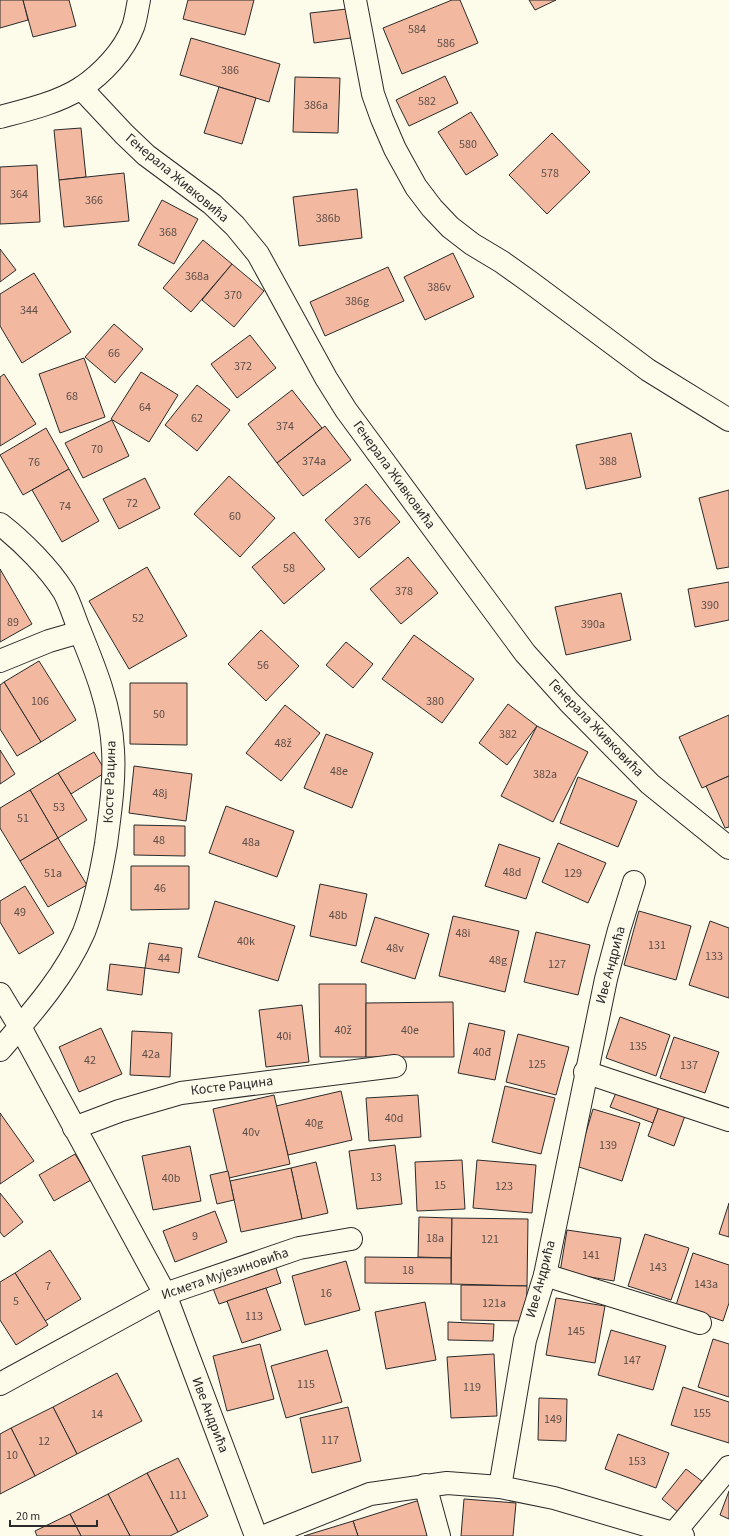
<svg xmlns="http://www.w3.org/2000/svg" width="729" height="1536" font-family="'Source Sans 3',sans-serif">
  <rect width="100%" height="100%" fill="#fdfbea"/>
  <g fill="#f2b8a0" stroke="#2b2b2b">
    <path d="M0 0H23L28 20 0 28Z"/>
    <path d="M23 0H69L76 26 33 37Z"/>
    <path d="M188 0H254L245 35 183 19Z"/>
    <path d="M452 0H460L478 43 402 74 383 28Z"/>
    <path d="M529 0H556L535 10Z"/>
    <path d="M347 9 351 38 314 43 310 13Z"/>
    <path d="M191 38 280 64 269 102 180 75Z"/>
    <path d="M445 76 458 103 409 126 396 100Z"/>
    <path d="M295 77 340 78 338 133 293 132Z"/>
    <path d="M219 87 256 98 242 144 204 133Z"/>
    <path d="M471 112 498 155 466 175 438 132Z"/>
    <path d="M81 128 86 177 59 180 54 130Z"/>
    <path d="M552 133 590 172 547 214 509 175Z"/>
    <path d="M37 165 40 222 0 224V167Z"/>
    <path d="M124 173 129 221 64 227 59 180Z"/>
    <path d="M357 189 362 238 299 246 293 197Z"/>
    <path d="M162 200 198 219 174 264 138 245Z"/>
    <path d="M203 240 232 264 191 312 163 288Z"/>
    <path d="M0 249 16 270 0 282Z"/>
    <path d="M453 253 474 297 425 320 404 277Z"/>
    <path d="M232 264 264 291 234 327 202 300Z"/>
    <path d="M388 267 404 301 325 336 310 302Z"/>
    <path d="M34 273 71 332 22 363 0 326V294Z"/>
    <path d="M114 324 143 349 115 383 85 357Z"/>
    <path d="M250 335 276 368 237 398 211 364Z"/>
    <path d="M84 358 105 417 60 433 39 374Z"/>
    <path d="M141 372 178 395 149 442 111 419Z"/>
    <path d="M4 374 36 424 0 446V377Z"/>
    <path d="M197 385 230 410 197 451 165 425Z"/>
    <path d="M292 390 322 428 277 463 248 424Z"/>
    <path d="M112 420 129 456 83 478 65 443Z"/>
    <path d="M325 426 351 460 303 496 277 463Z"/>
    <path d="M46 428 69 469 23 495 0 455Z"/>
    <path d="M631 433 641 477 586 489 576 445Z"/>
    <path d="M69 469 99 521 62 542 32 490Z"/>
    <path d="M229 476 275 518 240 557 194 514Z"/>
    <path d="M145 478 160 508 119 529 103 499Z"/>
    <path d="M366 484 400 522 359 558 325 520Z"/>
    <path d="M729 490V567L717 569 699 498Z"/>
    <path d="M294 532 325 569 284 604 252 567Z"/>
    <path d="M408 557 438 593 401 624 370 589Z"/>
    <path d="M147 567 187 636 129 669 89 601Z"/>
    <path d="M0 569 32 624 0 642Z"/>
    <path d="M729 582V620L695 627 688 589Z"/>
    <path d="M621 593 631 640 566 655 555 607Z"/>
    <path d="M261 630 299 666 266 701 228 664Z"/>
    <path d="M414 635 474 679 442 723 382 679Z"/>
    <path d="M346 642 373 664 353 688 326 665Z"/>
    <path d="M39 661 76 720 41 742 4 682Z"/>
    <path d="M4 682 41 742 17 756 0 729V685Z"/>
    <path d="M130 683H187V745L130 744Z"/>
    <path d="M508 704 537 726 507 765 479 743Z"/>
    <path d="M285 705 320 733 281 781 246 753Z"/>
    <path d="M729 715V776L702 788 679 737Z"/>
    <path d="M537 726 588 752 553 822 501 796Z"/>
    <path d="M326 734 373 753 352 808 304 788Z"/>
    <path d="M0 750 15 774 0 784Z"/>
    <path d="M94 752 106 772 71 794 58 773Z"/>
    <path d="M134 766 192 774 186 821 129 813Z"/>
    <path d="M58 773 87 820 58 838 30 790Z"/>
    <path d="M729 776V827L725 828 706 786Z"/>
    <path d="M578 777 637 801 618 847 560 823Z"/>
    <path d="M30 790 58 838 20 861 0 828V808Z"/>
    <path d="M226 806 294 831 277 877 209 853Z"/>
    <path d="M134 825 185 826V856L134 855Z"/>
    <path d="M58 838 87 885 48 907 20 861Z"/>
    <path d="M558 843 606 863 588 903 542 882Z"/>
    <path d="M499 844 540 858 526 899 485 886Z"/>
    <path d="M131 866H189V909L131 910Z"/>
    <path d="M320 884 367 894 356 946 310 936Z"/>
    <path d="M25 886 54 933 19 954 0 922V901Z"/>
    <path d="M215 901 295 926 278 981 198 957Z"/>
    <path d="M639 911 691 926 676 980 624 965Z"/>
    <path d="M453 916 519 931 505 992 439 976Z"/>
    <path d="M375 917 429 934 415 979 361 962Z"/>
    <path d="M710 921 729 928V998L689 985Z"/>
    <path d="M536 932 590 945 578 995 524 982Z"/>
    <path d="M149 943 182 948 179 973 145 968Z"/>
    <path d="M110 964 145 968 142 995 107 990Z"/>
    <path d="M319 984H366V1057H320Z"/>
    <path d="M453 1002 454 1057H366V1003Z"/>
    <path d="M302 1005 309 1062 266 1067 259 1010Z"/>
    <path d="M620 1017 670 1035 656 1076 606 1058Z"/>
    <path d="M469 1023 505 1031 495 1080 458 1073Z"/>
    <path d="M101 1028 122 1074 79 1092 59 1047Z"/>
    <path d="M132 1031 172 1033 170 1077 130 1075Z"/>
    <path d="M518 1034 569 1047 556 1095 506 1082Z"/>
    <path d="M674 1037 719 1052 705 1093 660 1078Z"/>
    <path d="M505 1086 555 1098 541 1154 492 1142Z"/>
    <path d="M618 1088 660 1104 653 1123 610 1107Z"/>
    <path d="M341 1091 352 1140 288 1155 276 1106Z"/>
    <path d="M274 1095 290 1164 229 1178 213 1109Z"/>
    <path d="M418 1095 421 1137 369 1141 366 1098Z"/>
    <path d="M660 1104 686 1113 674 1146 648 1136Z"/>
    <path d="M593 1109 640 1123 622 1181 576 1166Z"/>
    <path d="M0 1113 34 1161 0 1184Z"/>
    <path d="M395 1145 402 1204 357 1209 349 1151Z"/>
    <path d="M190 1146 201 1201 153 1210 142 1156Z"/>
    <path d="M75 1154 91 1180 54 1201 39 1175Z"/>
    <path d="M462 1160 465 1209 417 1211 415 1162Z"/>
    <path d="M477 1160 536 1165 532 1213 473 1208Z"/>
    <path d="M316 1162 328 1213 302 1219 291 1168Z"/>
    <path d="M291 1168 302 1219 241 1232 230 1181Z"/>
    <path d="M228 1171 234 1200 217 1204 210 1175Z"/>
    <path d="M0 1193 23 1222 4 1237 0 1232Z"/>
    <path d="M729 1203V1237L719 1234Z"/>
    <path d="M215 1211 227 1242 175 1262 163 1231Z"/>
    <path d="M419 1217 452 1218 451 1258 418 1257Z"/>
    <path d="M452 1218 528 1219 527 1286 451 1284Z"/>
    <path d="M567 1230 621 1238 614 1281 560 1272Z"/>
    <path d="M645 1234 689 1248 671 1300 628 1286Z"/>
    <path d="M50 1250 81 1299 45 1321 15 1273Z"/>
    <path d="M693 1253 729 1265V1303L723 1321 676 1305Z"/>
    <path d="M365 1257 451 1258V1284L365 1283Z"/>
    <path d="M346 1261 360 1310 305 1325 292 1276Z"/>
    <path d="M274 1262 281 1283 219 1304 211 1283Z"/>
    <path d="M15 1273 48 1325 16 1345 0 1320V1282Z"/>
    <path d="M461 1285 527 1286 526 1321 461 1320Z"/>
    <path d="M266 1288 281 1330 242 1343 227 1301Z"/>
    <path d="M556 1298 605 1306 595 1363 546 1355Z"/>
    <path d="M425 1302 436 1360 386 1369 375 1312Z"/>
    <path d="M448 1322 494 1324 493 1341 448 1340Z"/>
    <path d="M611 1330 666 1346 653 1390 598 1375Z"/>
    <path d="M713 1339 729 1344V1397L698 1387Z"/>
    <path d="M260 1344 274 1399 227 1411 213 1356Z"/>
    <path d="M327 1350 342 1402 286 1418 271 1366Z"/>
    <path d="M494 1354 497 1416 451 1418 447 1357Z"/>
    <path d="M117 1373 142 1421 77 1454 53 1407Z"/>
    <path d="M683 1387 729 1402V1443L671 1425Z"/>
    <path d="M539 1398 567 1399 566 1441 538 1440Z"/>
    <path d="M53 1407 77 1454 35 1476 11 1428Z"/>
    <path d="M348 1407 361 1461 312 1473 300 1418Z"/>
    <path d="M11 1428 35 1476 0 1494V1434Z"/>
    <path d="M618 1434 669 1453 656 1488 605 1469Z"/>
    <path d="M178 1458 208 1516 178 1532 147 1473Z"/>
    <path d="M686 1469 703 1482 679 1513 662 1499Z"/>
    <path d="M147 1473 178 1532 170 1536H130L108 1494Z"/>
    <path d="M729 1491V1519L720 1515Z"/>
    <path d="M108 1494 130 1536H81L70 1514Z"/>
    <path d="M423 1499 434 1536H358L353 1521Z"/>
    <path d="M464 1499 516 1503 513 1536H461Z"/>
    <path d="M70 1514 81 1536H37L35 1531Z"/>
    <path d="M353 1521 358 1536H304Z"/>
  </g>
  <g fill="none" stroke-linecap="round" stroke-linejoin="round">
    <g stroke="#2b2b2b" stroke-width="24">
      <g id="minor">
        <path d="M355 0 373 94 382 119 395 149 416 187 432 208 450 227 472 244 502 262 530 282 648 370 729 420"/>
        <path d="M81 88 124 134 146 155 212 204 235 226 258 254 326 378 346 410 525 653 569 702 650 784 729 848"/>
        <path d="M0 117C27 110 57 103 81 88 102 74 124 51 133 27 136 19 137 9 139 0"/>
        <path d="M0 524C22 541 49 568 64 592 70 603 74 617 79 629 95 668 111 707 113 750 115 781 110 813 106 844 101 874 95 903 84 932 65 976 31 1014 0 1050"/>
        <path d="M0 661 49 641 80 632"/>
        <path d="M0 994 20 1027 165 1294 256 1536"/>
        <path d="M585 1072 729 1120"/>
        <path d="M74 1128 119 1111 181 1093 395 1066"/>
        <path d="M545 1275 700 1323"/>
        <path d="M0 1384 165 1294 299 1248 351 1239"/>
        <path d="M425 1485 439 1536"/>
        <path d="M500 1487 525 1340 545 1275 606 979 619 930 634 882"/>
        <path d="M674 1533 729 1467"/>
        <path d="M265 1536 370 1494 447 1483 500 1487 554 1498 683 1536"/>
      </g>
    </g>
    <use href="#minor" stroke="#fdfbea" stroke-width="22"/>
  </g>
  <g text-anchor="middle" dominant-baseline="central" stroke-width="3" stroke-linejoin="round" paint-order="stroke">
    <g font-size="12" fill="#5d4e48">
      <text x="417" y="29">584</text>
      <text x="446" y="43">586</text>
      <text x="230" y="70">386</text>
      <text x="427" y="101">582</text>
      <text x="316" y="105">386a</text>
      <text x="468" y="144">580</text>
      <text x="550" y="173">578</text>
      <text x="19" y="194">364</text>
      <text x="94" y="200">366</text>
      <text x="328" y="218">386b</text>
      <text x="168" y="232">368</text>
      <text x="197" y="276">368a</text>
      <text x="439" y="287">386v</text>
      <text x="233" y="295">370</text>
      <text x="357" y="301">386g</text>
      <text x="29" y="310">344</text>
      <text x="114" y="353">66</text>
      <text x="243" y="366">372</text>
      <text x="72" y="396">68</text>
      <text x="145" y="407">64</text>
      <text x="197" y="418">62</text>
      <text x="285" y="426">374</text>
      <text x="97" y="449">70</text>
      <text x="314" y="461">374a</text>
      <text x="608" y="461">388</text>
      <text x="34" y="462">76</text>
      <text x="132" y="503">72</text>
      <text x="65" y="506">74</text>
      <text x="235" y="516">60</text>
      <text x="362" y="521">376</text>
      <text x="289" y="568">58</text>
      <text x="404" y="591">378</text>
      <text x="710" y="605">390</text>
      <text x="138" y="618">52</text>
      <text x="13" y="622">89</text>
      <text x="593" y="624">390a</text>
      <text x="263" y="665">56</text>
      <text x="40" y="701">106</text>
      <text x="435" y="701">380</text>
      <text x="159" y="714">50</text>
      <text x="508" y="734">382</text>
      <text x="283" y="743">48ž</text>
      <text x="339" y="771">48e</text>
      <text x="545" y="774">382a</text>
      <text x="160" y="793">48j</text>
      <text x="59" y="807">53</text>
      <text x="23" y="818">51</text>
      <text x="159" y="840">48</text>
      <text x="251" y="842">48a</text>
      <text x="512" y="872">48d</text>
      <text x="53" y="873">51a</text>
      <text x="573" y="873">129</text>
      <text x="160" y="888">46</text>
      <text x="20" y="912">49</text>
      <text x="338" y="915">48b</text>
      <text x="463" y="933">48i</text>
      <text x="246" y="941">40k</text>
      <text x="657" y="945">131</text>
      <text x="395" y="948">48v</text>
      <text x="714" y="956">133</text>
      <text x="164" y="958">44</text>
      <text x="498" y="960">48g</text>
      <text x="557" y="964">127</text>
      <text x="343" y="1030">40ž</text>
      <text x="410" y="1030">40e</text>
      <text x="284" y="1036">40i</text>
      <text x="638" y="1046">135</text>
      <text x="482" y="1052">40đ</text>
      <text x="151" y="1054">42a</text>
      <text x="90" y="1060">42</text>
      <text x="537" y="1064">125</text>
      <text x="689" y="1065">137</text>
      <text x="394" y="1118">40d</text>
      <text x="314" y="1123">40g</text>
      <text x="251" y="1132">40v</text>
      <text x="608" y="1145">139</text>
      <text x="376" y="1177">13</text>
      <text x="171" y="1178">40b</text>
      <text x="440" y="1185">15</text>
      <text x="504" y="1186">123</text>
      <text x="195" y="1236">9</text>
      <text x="435" y="1238">18a</text>
      <text x="490" y="1239">121</text>
      <text x="591" y="1255">141</text>
      <text x="658" y="1267">143</text>
      <text x="408" y="1270">18</text>
      <text x="706" y="1284">143a</text>
      <text x="48" y="1286">7</text>
      <text x="326" y="1293">16</text>
      <text x="16" y="1301">5</text>
      <text x="494" y="1303">121a</text>
      <text x="254" y="1316">113</text>
      <text x="576" y="1331">145</text>
      <text x="632" y="1360">147</text>
      <text x="306" y="1384">115</text>
      <text x="472" y="1387">119</text>
      <text x="702" y="1413">155</text>
      <text x="97" y="1414">14</text>
      <text x="553" y="1419">149</text>
      <text x="330" y="1440">117</text>
      <text x="44" y="1441">12</text>
      <text x="12" y="1455">10</text>
      <text x="637" y="1461">153</text>
      <text x="178" y="1495">111</text>
    </g>
    <g font-size="14" fill="#2b2b2b" stroke="#fdfbea">
      <text transform="translate(177 178) rotate(40)">Генерала Живковића</text>
      <text transform="translate(394 475) rotate(54)">Генерала Живковића</text>
      <text transform="translate(596 728) rotate(46)">Генерала Живковића</text>
      <text transform="translate(110 782) rotate(-88)">Косте Рацина</text>
      <text transform="translate(611 965) rotate(-75)">Иве Андрића</text>
      <text transform="translate(232 1086) rotate(-7)">Косте Рацина</text>
      <text transform="translate(225 1274) rotate(-19)">Исмета Мујезиновића</text>
      <text transform="translate(541 1279) rotate(-75)">Иве Андрића</text>
      <text transform="translate(210 1415) rotate(69)">Иве Андрића</text>
    </g>
  </g>
  <path d="M10 1520v6h87v-6" fill="none" stroke="#2b2b2b" stroke-width="2"/>
  <text x="16" y="1520" font-size="12" fill="#2b2b2b" stroke="#fdfbea" stroke-width="3" paint-order="stroke">20 m</text>
</svg>
